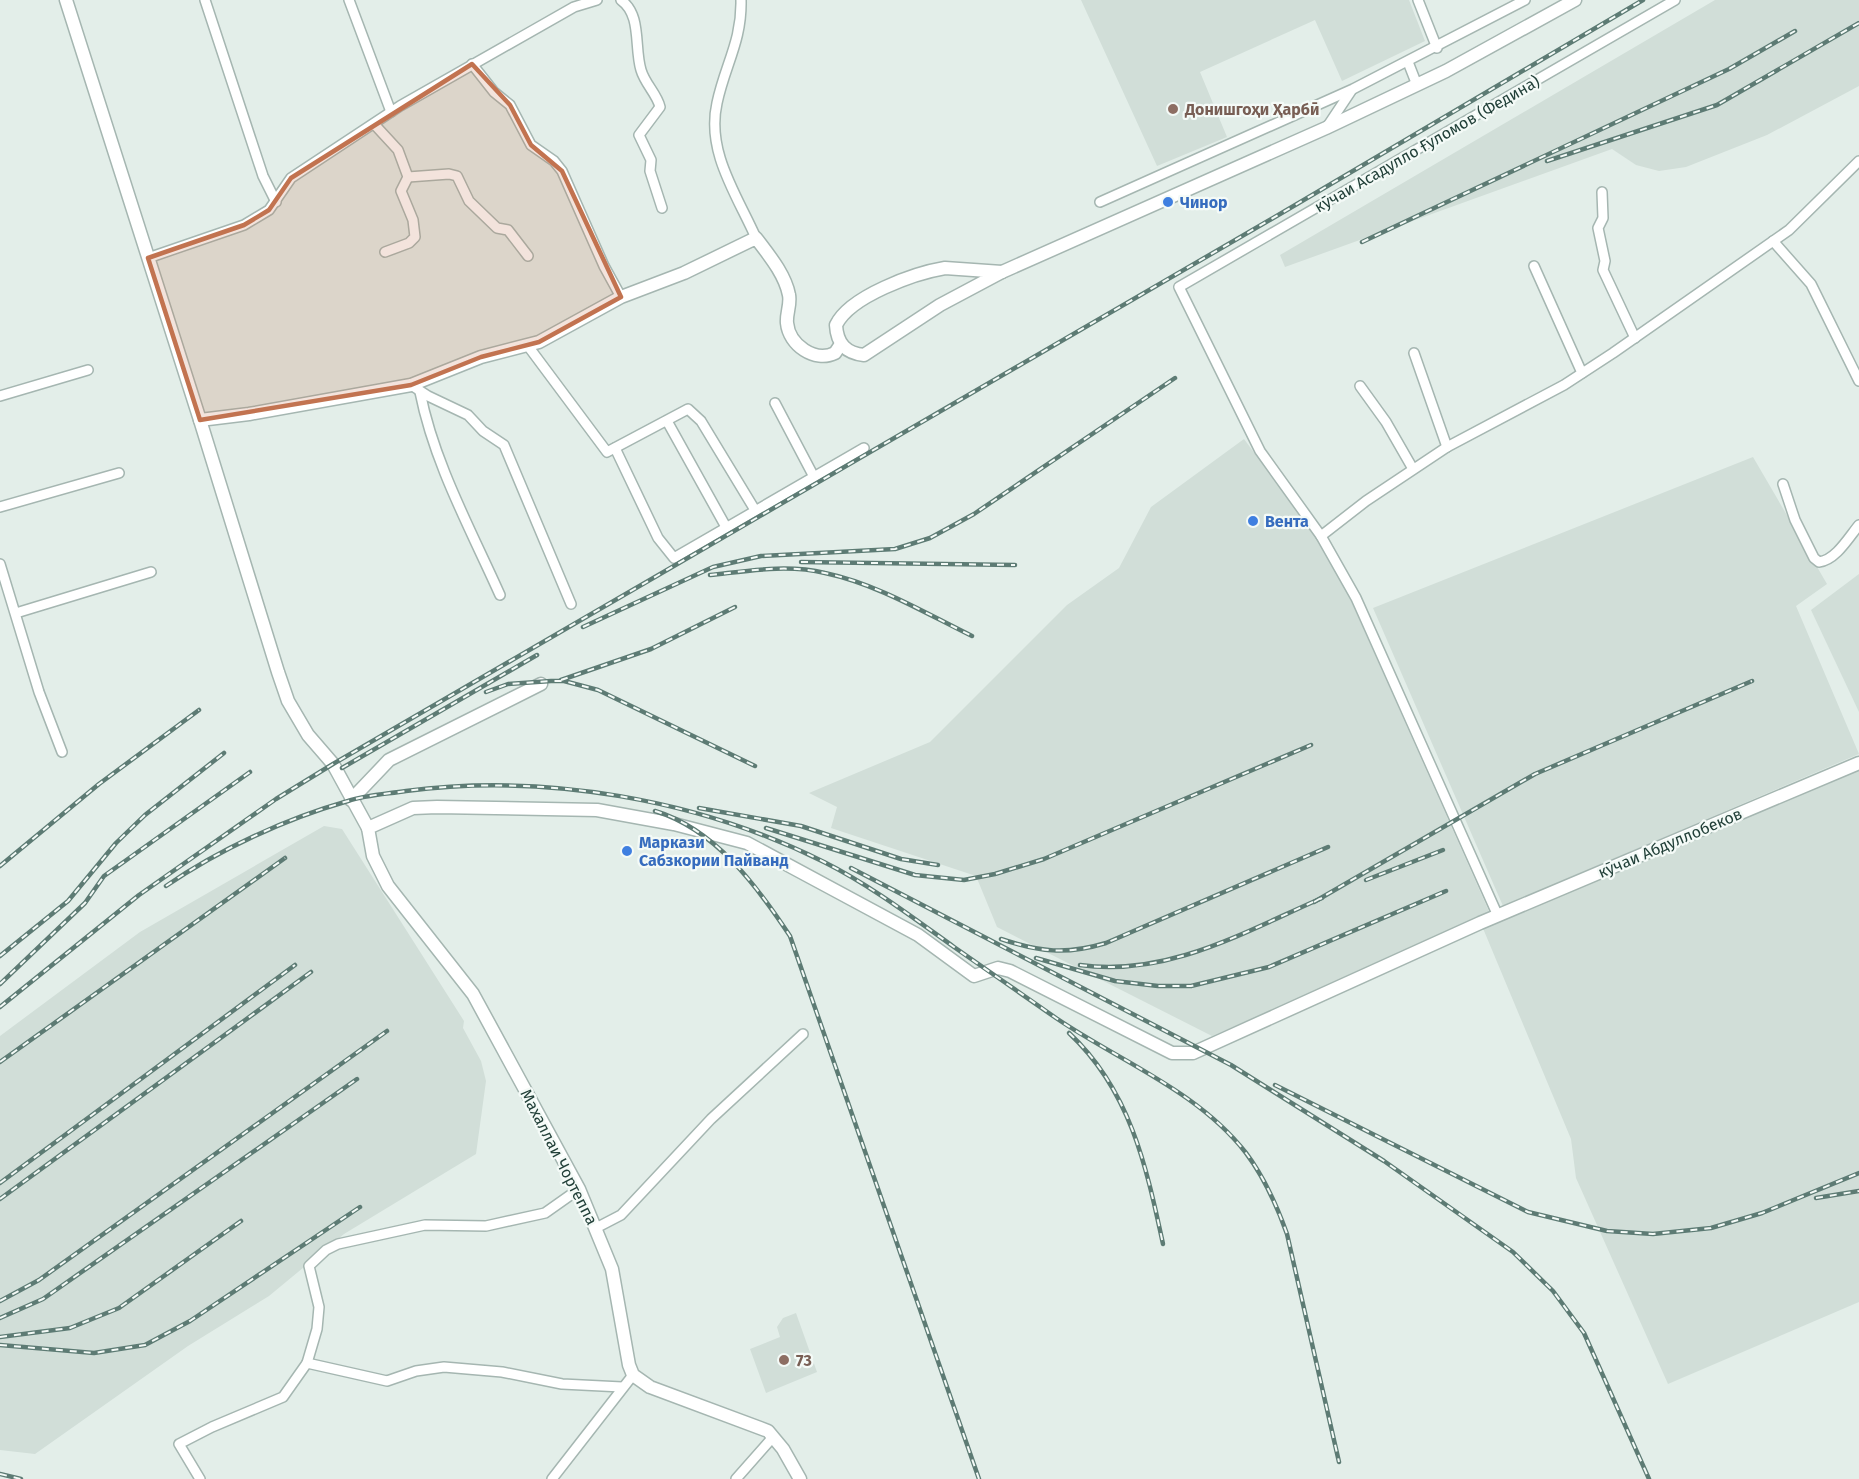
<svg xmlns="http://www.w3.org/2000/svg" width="1859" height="1479" font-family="'Fira Sans',sans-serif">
  <rect width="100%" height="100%" fill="#e3eee9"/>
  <g fill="#d1ded8">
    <path d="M1081 0H1409L1425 41 1342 81 1315 20 1200 72 1227 137 1157 166Z"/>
    <path d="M1715 0H1859V86L1767 135 1686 167 1659 171 1636 165 1612 149 1285 267 1280 255Z"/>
    <path d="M1244 439 1331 556 1491 916 1212 1036 997 927 976 876 831 828 837 807 809 793 930 742 1067 605 1119 568 1151 507Z"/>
    <path d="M1753 457 1827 584 1796 606 1859 754 1503 906 1373 608Z"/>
    <path d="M1859 574V712L1811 610Z"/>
    <path d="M1859 769V1302L1668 1384 1576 1178 1571 1139 1482 926Z"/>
    <path d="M324 826 342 829 464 1021 463 1028 481 1061 486 1081 476 1154 344 1234 269 1296 188 1346 35 1454 0 1450V1036L140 932Z"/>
    <path d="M796 1313 817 1372 766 1393 750 1349 780 1337 777 1327 783 1318Z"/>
  </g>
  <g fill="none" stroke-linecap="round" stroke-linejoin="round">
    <g stroke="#a5b6b1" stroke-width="12">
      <g id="minor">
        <path d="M205 0 263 176 276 202"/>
        <path d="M349 0 391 112"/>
        <path d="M621 0C642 15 634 47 641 70 645 84 657 94 660 107L639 135 651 160 650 171 662 208"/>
        <path d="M741 0C742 41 725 65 717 103 706 152 737 195 756 238"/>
        <path d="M1418 0 1437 48"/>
        <path d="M1408 62 1417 85"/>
        <path d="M472 64 494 92 510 105 531 145 554 161 562 171 604 266 621 297"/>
        <path d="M374 124 398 150 408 177 401 191 413 220 415 237 409 243 385 252"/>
        <path d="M1327 127 1351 91"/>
        <path d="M408 177 449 174 457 176 469 201 497 228 508 230 528 256"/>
        <path d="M1602 192 1603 218 1598 228 1605 261 1603 270 1635 338"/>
        <path d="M1100 202 1353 89 1525 0"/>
        <path d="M1773 241 1811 284 1859 381"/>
        <path d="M148 258 244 225 269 210 291 178 400 106 574 7 597 0"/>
        <path d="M1534 266 1582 373"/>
        <path d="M528 346 607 452 688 409 701 421 755 510"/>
        <path d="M1414 353 1447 447"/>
        <path d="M411 385 428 396 468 415 483 431 504 445 571 604"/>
        <path d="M1360 386 1386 422 1413 469"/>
        <path d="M420 392C434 463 471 530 500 595"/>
        <path d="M0 396 88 370"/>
        <path d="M775 403 814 477"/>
        <path d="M667 421 726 527"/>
        <path d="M615 448 658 538 674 558 864 448"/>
        <path d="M1783 484 1795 520 1814 558 1819 562C1836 560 1849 537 1859 525"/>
        <path d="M0 507 119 473"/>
        <path d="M1321 536 1366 501 1447 447 1564 385 1613 353 1789 230 1859 161"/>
        <path d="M0 564 39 692 62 752"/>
        <path d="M16 613 151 572"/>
        <path d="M1498 916 1356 598 1321 536 1260 451 1179 287 1675 0"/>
        <path d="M596 1228 621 1215 711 1119 803 1034"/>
        <path d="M307 1363 317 1329 319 1307 309 1266 326 1250 338 1244 425 1225 486 1226 545 1213 579 1189"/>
        <path d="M200 1479 179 1444 212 1427 283 1397 307 1363 387 1381 416 1371 444 1367 502 1372 562 1384 622 1387"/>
        <path d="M552 1479 633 1375"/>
        <path d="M736 1479 773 1437"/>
      </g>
    </g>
    <g stroke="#a5b6b1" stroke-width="15">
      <g id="tertiary">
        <path d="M66 0 200 420 278 672 288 701 308 735 333 764 368 828"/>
        <path d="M945 268 1002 272 940 305 864 355C846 353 837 344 836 325 850 296 915 273 945 268Z"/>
        <path d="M1002 272 1326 128 1446 71 1575 0"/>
        <path d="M200 420 249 414 411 385 481 357 539 342 621 297 684 273 756 238C768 254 785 274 789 295 791 304 786 314 787 323 789 345 815 363 835 353L841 344"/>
        <path d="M351 800 389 760 541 684"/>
        <path d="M800 1479 783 1449 768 1431 650 1387 633 1375 629 1365 612 1269 579 1189 473 994 388 886 373 856 368 828 413 808 437 807 597 810 674 824 747 843 918 935 974 976 998 968 1010 971 1172 1053H1193L1480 923 1859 763"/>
      </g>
    </g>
    <use href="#minor" stroke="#fff" stroke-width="9"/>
    <use href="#tertiary" stroke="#fff" stroke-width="12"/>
    <g stroke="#5d7b74" stroke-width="4.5">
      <g id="rail">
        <path d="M1547 161 1717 105 1859 23"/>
        <path d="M1362 242 1729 69 1795 31"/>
        <path d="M801 562 1015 565"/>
        <path d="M710 575C748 571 787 564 825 573 877 584 925 613 972 636"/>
        <path d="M583 627 713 567 761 556 895 549 930 538 974 514 1175 378"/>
        <path d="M561 680 651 649 735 607"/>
        <path d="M486 692 508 684 551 681H564L598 690 755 766"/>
        <path d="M342 768 537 655"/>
        <path d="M699 808 801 826 901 859 938 865"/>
        <path d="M655 811C715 829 757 886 790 936L979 1479"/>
        <path d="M766 828 915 875 964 880 995 874 1044 859 1311 745"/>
        <path d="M0 866 99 784 199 710"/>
        <path d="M851 868 1231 1065 1384 1161 1513 1252 1553 1291 1584 1333 1649 1479"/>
        <path d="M1366 880 1443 850"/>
        <path d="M166 886C220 849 285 819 348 801 366 795 387 794 406 791 545 773 698 799 824 862 870 885 912 917 954 947 988 971 1022 994 1056 1018 1119 1061 1198 1091 1246 1153 1264 1177 1277 1206 1287 1234L1339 1462"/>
        <path d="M1314 902 1535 774 1752 681"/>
        <path d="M1001 939C1040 952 1066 955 1106 943L1328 847"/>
        <path d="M0 956 68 901 116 843 145 815 224 753"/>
        <path d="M1036 958 1115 981 1158 986H1191L1269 967 1446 891"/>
        <path d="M1080 965C1168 977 1244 932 1322 898"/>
        <path d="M0 984 85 903 104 876 250 772"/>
        <path d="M0 1007 139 895 276 799 333 764 1280 214 1643 0"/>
        <path d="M1069 1033C1130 1090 1146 1165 1163 1244"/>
        <path d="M0 1062 285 858"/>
        <path d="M1275 1085 1528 1212 1607 1231 1653 1234 1711 1228 1762 1213 1859 1173"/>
        <path d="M0 1183 295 965"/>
        <path d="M1816 1198 1859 1191"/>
        <path d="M0 1199 311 972"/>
        <path d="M0 1301 39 1280 387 1031"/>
        <path d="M0 1318 43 1299 357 1079"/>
        <path d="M0 1337 70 1328 119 1308 241 1221"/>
        <path d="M0 1345 94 1353 145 1345 190 1321 360 1207"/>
        <path d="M0 1474 21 1479"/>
      </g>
    </g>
    <use href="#rail" stroke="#f4faf7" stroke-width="2" stroke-dasharray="7" stroke-linecap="butt"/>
  </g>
  <path fill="#c27350" fill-opacity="0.2" stroke="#c27350" stroke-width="4.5" stroke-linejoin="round" d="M472 64 510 105 531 145 562 171 621 297 539 342 481 357 411 385 200 420 148 258 244 225 269 210 291 178Z"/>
  <g fill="#8d6e63" stroke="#f4faf7" stroke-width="2">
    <circle cx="1173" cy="109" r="6"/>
    <circle cx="784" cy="1360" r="6"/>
  </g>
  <g fill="#3f7fe0" stroke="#f4faf7" stroke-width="2">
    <circle cx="1168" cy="202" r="6"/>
    <circle cx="1253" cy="521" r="6"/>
    <circle cx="627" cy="851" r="6"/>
  </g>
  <g text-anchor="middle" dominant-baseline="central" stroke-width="4.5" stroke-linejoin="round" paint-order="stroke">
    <g font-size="16" font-weight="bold" fill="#785e54" stroke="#f4faf7" text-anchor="start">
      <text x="1185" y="109">Донишгоҳи Ҳарбӣ</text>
      <text x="796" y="1360">73</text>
    </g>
    <g font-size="16" fill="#224039" stroke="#f4faf7">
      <text transform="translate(1427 144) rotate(-30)">кӯчаи Асадулло Ғуломов (Федина)</text>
      <text transform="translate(1670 843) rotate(-23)">кӯчаи Абдуллобеков</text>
      <text transform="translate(559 1157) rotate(63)">Махаллаи Чортеппа</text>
    </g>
    <g font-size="16" font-weight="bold" fill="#366cbe" stroke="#f4faf7" text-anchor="start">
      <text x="1180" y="202">Чинор</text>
      <text x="1265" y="521">Вента</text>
      <text x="639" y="842">Маркази<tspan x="639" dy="18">Сабзкории Пайванд</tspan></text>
    </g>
  </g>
</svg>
